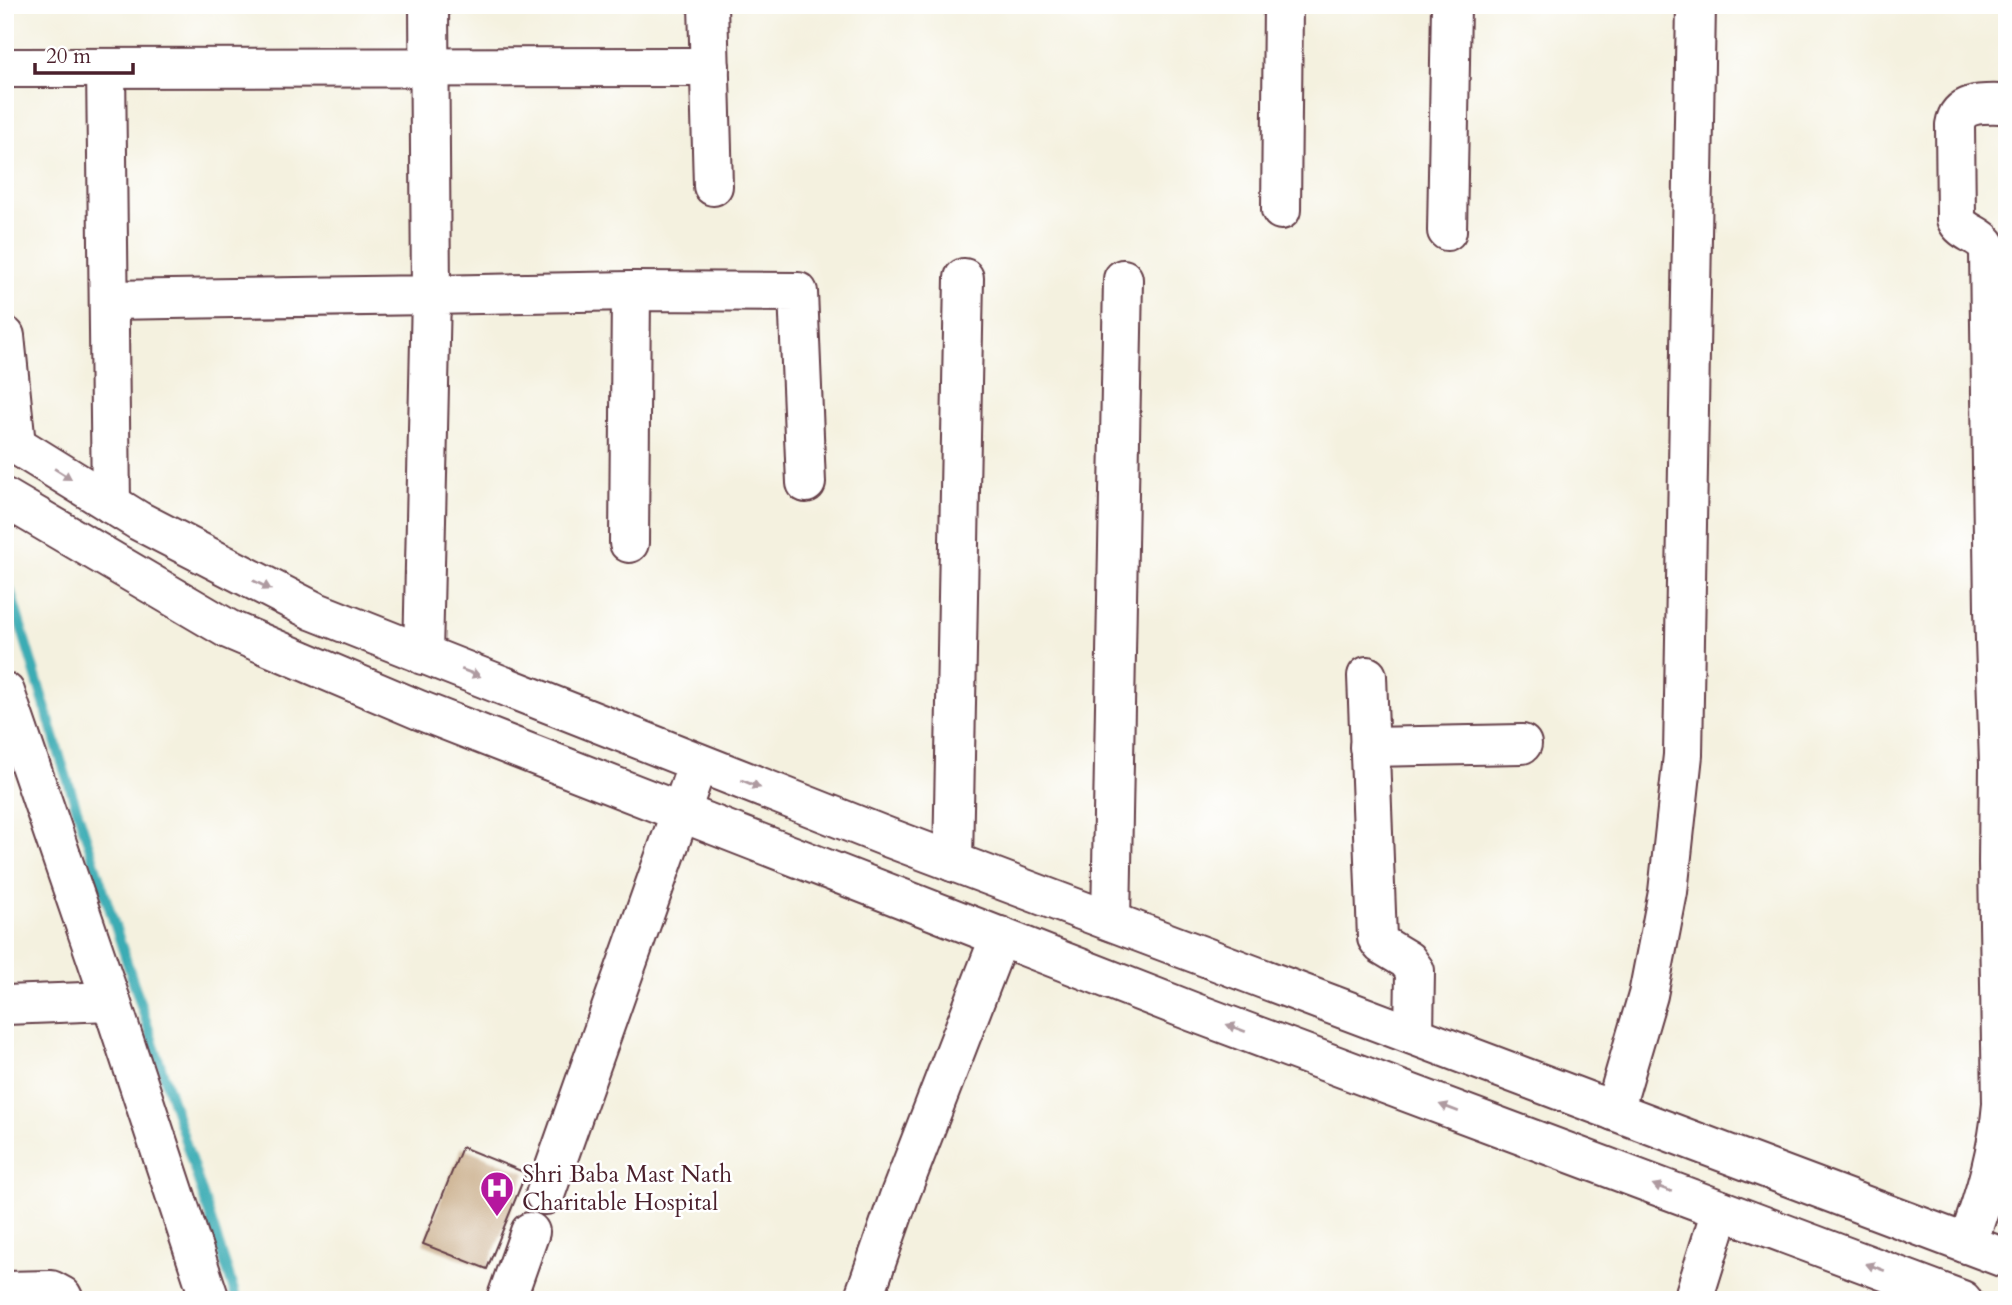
<svg xmlns="http://www.w3.org/2000/svg" width="2012" height="1305" font-family="Cardo,serif">
  <rect width="100%" height="100%" fill="#fff"/>
  <filter id="ink" filterUnits="userSpaceOnUse"><feTurbulence type="fractalNoise" baseFrequency=".0143" numOctaves="2"/><feDisplacementMap in="SourceGraphic" scale="14" xChannelSelector="R" yChannelSelector="G"/><feConvolveMatrix kernelMatrix="1 2 1 2 8 2 1 2 1" color-interpolation-filters="sRGB"/></filter>
  <filter id="wash" filterUnits="userSpaceOnUse"><feTurbulence type="fractalNoise" baseFrequency=".00686" numOctaves="4" result="noise"/><feDisplacementMap in="SourceGraphic" scale="28" xChannelSelector="R" yChannelSelector="G"/><feGaussianBlur stdDeviation="1.57" result="paint"/><feColorMatrix in="noise" values="0 0 0 0 0 0 0 0 0 0 0 0 0 0 0 0 0 1.4 0 .05"/><feComposite in="paint" operator="in"/></filter>
  <g filter="url(#wash)">
    <rect width="100%" height="100%" fill="#f4f1df"/>
    <g fill="none" stroke-linecap="round" stroke-linejoin="round">
      <path stroke="#3aacb4" stroke-width="10" d="M5 573 61 760 237 1300"/>
    </g>
    <g id="blocks">
      <path fill="#c4a67f" d="M462 1147 526 1173 487 1269 423 1244Z"/>
    </g>
  </g>
  <g filter="url(#ink)">
    <use href="#blocks" fill-opacity="0" stroke="#643e46" stroke-width="2"/>
    <g fill="none" stroke-linecap="round" stroke-linejoin="round">
      <g stroke="#643e46" stroke-width="42">
        <g id="minor">
          <path d="M708 5 713 186"/>
          <path d="M5 68 710 67"/>
          <path d="M106 68 111 504"/>
          <path d="M1281 210 1283 5"/>
          <path d="M1447 231 1451 5"/>
          <path d="M109 300 431 295 429 5"/>
          <path d="M5 336 16 445"/>
          <path d="M629 543 631 291"/>
          <path d="M423 655 431 295 631 291 798 292 806 483"/>
          <path d="M1367 676 1377 938 1382 945 1407 960 1415 971 1414 1035"/>
          <path d="M5 692 111 1001 210 1300"/>
          <path d="M1369 747 1522 744"/>
          <path d="M953 862 964 278"/>
          <path d="M1111 921 1123 279"/>
          <path d="M5 1005 111 1001"/>
          <path d="M1614 1111 1648 995 1668 892 1683 755 1696 5"/>
          <path d="M545 1195 698 763"/>
          <path d="M1967 1244C1984 1199 1998 1153 2002 1104L1998 863 1999 764 1994 609 1989 252C1986 234 1963 235 1956 219L1955 125C1959 100 1986 104 2007 104"/>
          <path d="M5 1291 51 1290 62 1296 64 1300"/>
          <path d="M506 1300 530 1232"/>
          <path d="M863 1300 899 1197 1000 936"/>
          <path d="M1693 1300 1721 1210"/>
        </g>
      </g>
      <g stroke="#643e46" stroke-width="42">
        <g id="major">
          <path d="M5 438 139 521 314 611 887 837 2007 1259"/>
          <path d="M5 498 228 629 419 710 1193 1012 1962 1300"/>
        </g>
      </g>
      <use href="#minor" stroke="#fff" stroke-width="38"/>
      <use href="#major" stroke="#fff" stroke-width="38"/>
    </g>
    <defs><path id="oneway-solid" d="M-6-.8H1V-3.2L6.5 0L1 3.2V.8H-6Z" transform="scale(1.75)"/></defs>
    <g fill="#ae9aa0">
      <use href="#oneway-solid" transform="translate(63 474) rotate(32)"/>
      <use href="#oneway-solid" transform="translate(262 585) rotate(27)"/>
      <use href="#oneway-solid" transform="translate(471 673) rotate(21)"/>
      <use href="#oneway-solid" transform="translate(751 784) rotate(22)"/>
      <use href="#oneway-solid" transform="translate(1236 1028) rotate(-159)"/>
      <use href="#oneway-solid" transform="translate(1449 1108) rotate(-159)"/>
      <use href="#oneway-solid" transform="translate(1662 1188) rotate(-159)"/>
      <use href="#oneway-solid" transform="translate(1875 1267) rotate(-159)"/>
    </g>
  </g>
  <defs>
    <g id="hospital-pin" transform="scale(1.75)"><path d="M0 17L-7.5 6A9.5 9.5 0 1 1 7.5 6Z" fill="#b5179e" stroke="#fff"/><path d="M-5-5h3v3.5h4V-5h3V5h-3V1.5h-4V5h-3Z" fill="#fff"/></g>
  </defs>
  <g fill-rule="evenodd">
    <use href="#hospital-pin" x="497" y="1188"/>
  </g>
  <g text-anchor="middle" dominant-baseline="central" stroke-width="5" stroke-linejoin="round" paint-order="stroke">
    <g font-size="24" fill="#4a1f2b" stroke="#fff" text-anchor="start">
      <text x="522" y="1174">Shri Baba Mast Nath<tspan x="522" dy="28">Charitable Hospital</tspan></text>
    </g>
  </g>
  <rect width="2012" height="1305" fill="none" stroke="#fff" stroke-width="28"/>
  <path d="M35 63v10h98v-10" fill="none" stroke="#4a1f2b" stroke-width="3.5"/>
  <text x="46" y="63" font-size="21" fill="#4a1f2b" stroke="#ffffff" stroke-width="5" paint-order="stroke">20 m</text>
</svg>
